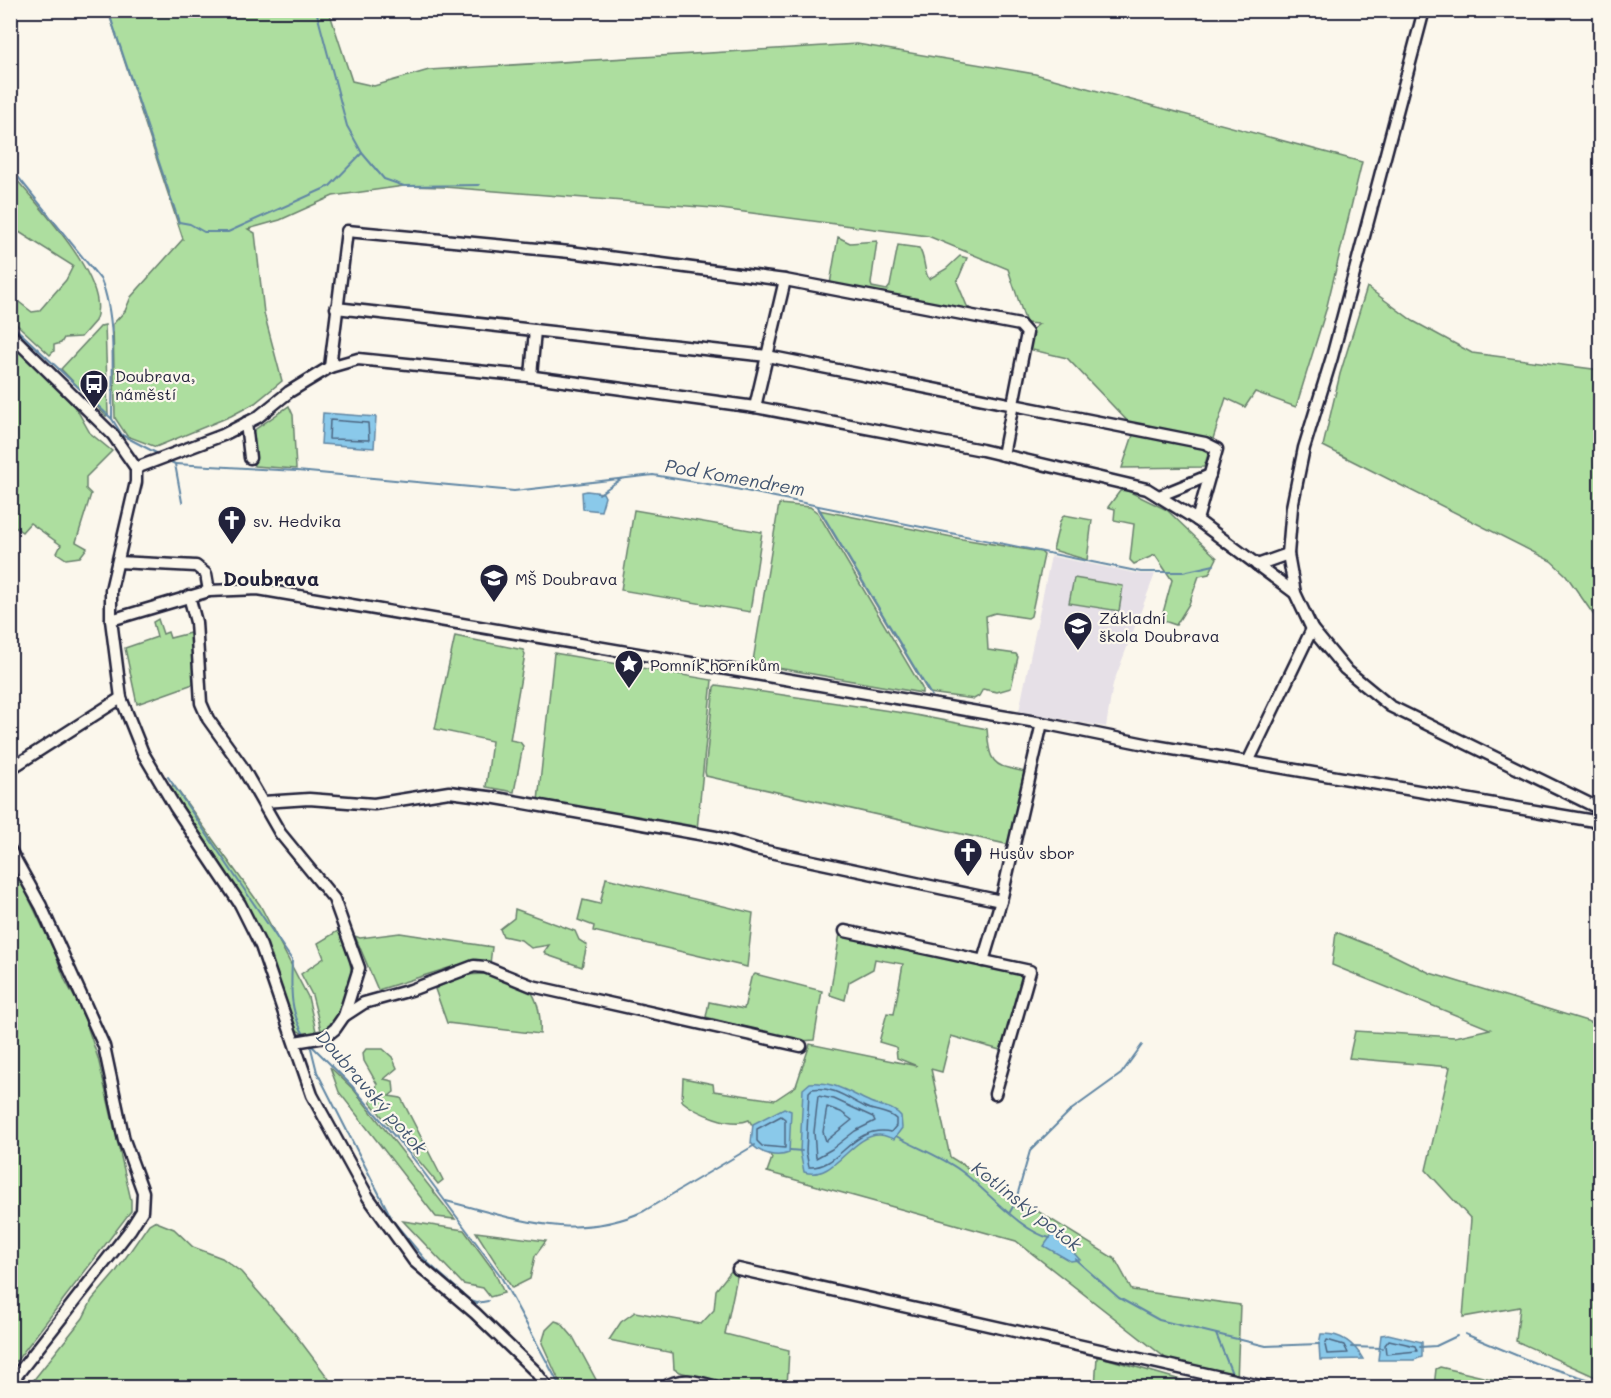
<svg xmlns="http://www.w3.org/2000/svg" width="1611" height="1398" font-family="Mali,sans-serif">
  <rect width="100%" height="100%" fill="#fbf7ec"/>
  <filter id="ink" filterUnits="userSpaceOnUse"><feTurbulence type="fractalNoise" baseFrequency=".0167" numOctaves="2"/><feDisplacementMap in="SourceGraphic" scale="12" xChannelSelector="R" yChannelSelector="G"/><feConvolveMatrix kernelMatrix="1 2 1 2 8 2 1 2 1" color-interpolation-filters="sRGB"/></filter>
  <g filter="url(#ink)">
    <path fill="#e6e0e7" d="M1051 556 1140 574H1155L1113 684 1106 727 1019 711Z"/>
    <g fill="#adde9f" stroke="#68806d" stroke-width="1.5">
      <path d="M108 11H329L352 81 374 86 429 70 857 44 1035 74 1362 162 1326 310 1296 407 1255 392 1245 407 1226 398 1204 467 1122 468 1135 429 1067 358 1028 349 1030 331 1039 324 1026 323 1008 269 928 236 713 208 444 187 404 186 333 196 280 220 248 229 255 233 264 313 282 381 255 403 231 416 156 447 127 436 115 418 113 324 125 311 131 297 183 239Z"/>
      <path d="M11 173C35 203 113 281 95 321L81 337 64 338 61 343 54 345V351L50 355 11 319V296L32 312 39 311 66 280 73 266 11 227Z"/>
      <path d="M838 237 850 243 877 241 871 284 872 287 887 290 890 286 898 245 919 248C926 259 923 270 929 279L946 269 960 256 967 258 957 282 967 306 973 311 830 284Z"/>
      <path d="M1367 287 1413 321 1472 353 1600 370V624L1566 575 1551 561 1323 446 1340 374Z"/>
      <path d="M105 325 108 415 106 416 61 369 101 326Z"/>
      <path d="M10 341 32 359 77 410 90 433 112 451 86 477V489L91 494 76 542 87 548 80 557 66 559 57 553 61 545 30 523 22 532 11 524Z"/>
      <path d="M289 406 293 415 296 469 254 466 251 436 253 431Z"/>
      <path d="M1126 490 1167 510 1217 558 1209 574 1199 576 1189 604 1176 625 1161 620 1172 580 1155 555 1134 564 1130 560 1134 524 1114 520 1115 509 1108 507 1120 491Z"/>
      <path d="M779 504 810 507 818 513 922 688V693L755 664 753 661Z"/>
      <path d="M634 510 762 532 750 612 621 590Z"/>
      <path d="M819 510 962 539 1041 552 1044 555 1031 616 1028 618 995 613 986 616 988 650 1016 654 1018 657 1011 688 997 692 983 689 979 696 974 699 929 693Z"/>
      <path d="M1064 515 1092 520 1087 560 1053 550 1060 521Z"/>
      <path d="M1074 578 1123 586 1119 611 1069 603Z"/>
      <path d="M158 619 163 634 168 632 170 638 194 632 196 683 137 704 125 648 157 637 153 622Z"/>
      <path d="M455 636 523 650 525 654 510 740 520 742 523 746 514 792 486 787 492 741 435 729Z"/>
      <path d="M554 653 712 680 697 830 538 801Z"/>
      <path d="M716 685 910 714 987 729C989 746 987 764 1008 768 1014 770 1021 770 1026 773L1010 845 706 776 705 772 714 687Z"/>
      <path d="M173 784 260 905 308 997 316 1031 321 1030 312 995 301 974 324 958 318 943 341 929C350 954 356 979 346 1006 343 1015 333 1024 327 1032 315 1035 304 1037 294 1028L227 873 171 789Z"/>
      <path d="M11 861 55 953 65 980 82 1011 98 1058 131 1200V1211L11 1368Z"/>
      <path d="M606 878 753 913 747 967 593 931 594 926 578 920 583 900 600 904Z"/>
      <path d="M515 909 575 931 579 940 587 945 582 967 547 955 544 952 549 945 531 948 521 940 503 936 500 929 514 918Z"/>
      <path d="M1336 932 1387 952 1430 973 1600 1025 1598 1038 1600 1039V1379L1516 1341 1520 1307 1463 1317 1471 1219 1426 1170 1450 1067 1349 1058 1355 1031 1455 1037 1490 1029 1332 965Z"/>
      <path d="M400 933 492 947 490 964 458 965 378 990 355 936 360 938Z"/>
      <path d="M840 933 1017 971 1023 979 1021 993 1000 1050 951 1036 942 1072 931 1069 950 1157 1115 1259 1132 1290 1240 1305 1237 1382 1172 1363 1016 1241 767 1172 772 1158 749 1120C732 1128 696 1113 682 1101L683 1078 713 1084 714 1091 775 1100 796 1086 810 1044 917 1066 897 1058 896 1047 879 1042 887 1013 894 1014 903 964 875 959 873 969 849 982 845 1000 830 995Z"/>
      <path d="M488 974 528 988C539 999 541 1019 540 1034L447 1023 435 989 460 975Z"/>
      <path d="M755 974 822 991 814 1040 801 1041 706 1017 709 1002 744 1009 751 978Z"/>
      <path d="M366 1049H383L392 1057 397 1068 384 1079 393 1081 394 1092 389 1096 401 1098 443 1180 438 1184 370 1102 375 1096 377 1084 364 1061 363 1053Z"/>
      <path d="M330 1067 354 1090 455 1219 436 1217 339 1092Z"/>
      <path d="M154 1221 174 1229 193 1247 222 1258 241 1272 295 1334 335 1387H28L83 1318 92 1300 115 1273 149 1224Z"/>
      <path d="M403 1221 464 1230 494 1271 504 1293 490 1297 483 1288 463 1284Z"/>
      <path d="M476 1232 546 1241 535 1256 530 1279 512 1288Z"/>
      <path d="M731 1271 738 1272 725 1334 789 1350 787 1387H742L679 1372 674 1369 673 1353 609 1340 621 1322 635 1312 701 1324 714 1310 716 1290Z"/>
      <path d="M555 1321 561 1323 573 1337 600 1387H562L542 1343 546 1330Z"/>
      <path d="M1097 1357H1101L1205 1387H1095Z"/>
      <path d="M1440 1367 1526 1387H1434L1436 1369Z"/>
    </g>
    <g fill="#8ac9ea" stroke="#6086a4" stroke-width="1.5">
      <path d="M323 413 376 417 374 448 321 444Z"/>
      <path d="M587 491 603 493 605 497 601 511 583 509 582 492Z"/>
      <path d="M810 1083C833 1081 848 1092 868 1101 879 1107 893 1106 901 1116L902 1128 894 1139C890 1138 884 1135 880 1135 851 1134 835 1182 804 1172L800 1152 803 1089Z"/>
      <path d="M784 1108 791 1111 789 1153C777 1158 759 1154 751 1143L753 1124Z"/>
      <path d="M1053 1233 1057 1234 1080 1260 1070 1261 1044 1246Z"/>
      <path d="M1321 1334C1340 1333 1354 1343 1363 1359L1320 1360 1319 1344Z"/>
      <path d="M1388 1334 1422 1342V1357L1414 1360H1378L1381 1335Z"/>
    </g>
    <g fill="none" stroke-linecap="round" stroke-linejoin="round">
      <g stroke="#4c6581" stroke-width="1.5">
        <path d="M330 420 368 423 369 440 329 439Z"/>
        <path d="M812 1089C833 1086 847 1098 865 1107 875 1112 888 1111 896 1119V1126L891 1132C851 1124 841 1169 809 1167L806 1152 809 1092Z"/>
        <path d="M818 1096 834 1099 873 1117 875 1121 855 1131 832 1149 816 1158 814 1132Z"/>
        <path d="M827 1107 841 1112 852 1120 826 1141 823 1132Z"/>
        <path d="M781 1116 785 1119V1148L762 1146 757 1141V1129Z"/>
        <path d="M1327 1340 1344 1345 1348 1353 1327 1354 1325 1345Z"/>
        <path d="M1389 1340 1415 1346 1417 1351 1386 1354 1385 1345Z"/>
      </g>
      <g stroke="#6086a4" stroke-width="2">
        <path d="M108 10 179 222 190 224 204 232H228L330 186 362 153 347 126 316 10"/>
        <path d="M362 153 384 179 404 186 479 185"/>
        <path d="M10 167 101 280C117 319 112 377 112 419"/>
        <path d="M10 323 112 419 122 435 160 455"/>
        <path d="M10 378 15 374"/>
        <path d="M167 460 175 464 182 502"/>
        <path d="M175 464 297 471 514 491 653 475 726 487 1141 572H1183L1214 565"/>
        <path d="M599 494 621 479"/>
        <path d="M818 507 931 695"/>
        <path d="M168 777 292 960C291 988 289 1011 305 1036"/>
        <path d="M309 1043 352 1086 413 1158 500 1275 561 1388"/>
        <path d="M311 1048 317 1072 393 1221 428 1263 471 1301 477 1303 488 1301"/>
        <path d="M896 1136C917 1148 942 1157 961 1171 987 1190 1020 1231 1050 1238"/>
        <path d="M790 1150 802 1151"/>
        <path d="M446 1201C515 1218 575 1243 644 1211L755 1145"/>
        <path d="M1010 1212 1015 1203 1030 1151 1071 1110 1121 1074 1142 1045"/>
        <path d="M1075 1259 1119 1298 1159 1320 1266 1346 1319 1344"/>
        <path d="M1216 1334 1233 1376"/>
        <path d="M1465 1334 1535 1363 1600 1383"/>
        <path d="M1351 1347 1382 1348"/>
        <path d="M1420 1347 1436 1346 1457 1336"/>
      </g>
      <g stroke="#22223b" stroke-width="15">
        <g id="minor">
          <path d="M1424 10 1332 357 1304 448 1292 507 1288 554 1295 593 1312 629 1345 669 1390 706 1600 809"/>
          <path d="M336 308 767 356 1205 443 1217 449 1197 520"/>
          <path d="M10 334 113 435 136 468V482L111 590V620L121 698 143 753 175 807 240 904 261 946 312 1095 368 1197 414 1261 475 1313 535 1371 548 1388"/>
          <path d="M330 367 347 231 570 252 785 280 1020 325 1027 333 1003 455"/>
          <path d="M531 376 535 330"/>
          <path d="M755 407 785 280"/>
          <path d="M246 423 250 458"/>
          <path d="M136 468 223 435 258 417 289 392 330 367 358 359 527 376 755 407 982 450 1147 489 1197 520 1295 593"/>
          <path d="M1159 496 1210 475"/>
          <path d="M118 562 196 566 206 574 209 591"/>
          <path d="M1257 565 1288 554"/>
          <path d="M189 596 196 622 201 703 208 719 241 765 280 833 334 899 359 968 344 1016 335 1029 325 1037 295 1042"/>
          <path d="M111 620 209 591 258 589 1042 723 1155 746 1600 822"/>
          <path d="M1248 762 1312 629"/>
          <path d="M10 769 121 698"/>
          <path d="M263 802 309 799 374 804 449 792 496 798 716 837 756 849 1001 901"/>
          <path d="M10 850 41 906 104 1046 124 1140 143 1192 142 1211 130 1230 10 1384"/>
          <path d="M845 931 1030 971 995 1094"/>
          <path d="M983 961 1001 901 1042 723"/>
          <path d="M344 1016 364 1003 411 990 474 966 485 967 532 986 801 1046"/>
          <path d="M738 1269 1269 1388"/>
          <path d="M663 1388C682 1375 699 1382 720 1388"/>
        </g>
      </g>
      <use href="#minor" stroke="#fbf7ec" stroke-width="10"/>
    </g>
  </g>
  <defs>
    <g id="bus-pin" transform="scale(1.5)"><path d="M0 17L-7.5 6A9.5 9.5 0 1 1 7.5 6Z" fill="#22223b" stroke="#fbf7ec"/><path d="M-5-6H5V4H4V6H2V4H-2V6H-4V4H-5ZM-3.5-4V0h7V-4ZM-3.5 1.2v1.5H-2V1.2ZM2 1.2v1.5H3.5V1.2Z" fill="#fff"/></g>
    <g id="church-pin" transform="scale(1.5)"><path d="M0 17L-7.5 6A9.5 9.5 0 1 1 7.5 6Z" fill="#22223b" stroke="#fbf7ec"/><path d="M-1.2-6h2.4v3.5h3.3v2.4h-3.3V6h-2.4V-.1h-3.3v-2.4h3.3Z" fill="#fff"/></g>
    <g id="school-pin" transform="scale(1.5)"><path d="M0 17L-7.5 6A9.5 9.5 0 1 1 7.5 6Z" fill="#22223b" stroke="#fbf7ec"/><path d="M0-5L7-2L0 1L-7-2ZM-4 1L0 2.5L4 1V4Q0 6-4 4Z" fill="#fff"/></g>
    <g id="sight-pin" transform="scale(1.5)"><path d="M0 17L-7.5 6A9.5 9.5 0 1 1 7.5 6Z" fill="#22223b" stroke="#fbf7ec"/><path d="M0-6L1.8-2.2L6-1.7L2.9 1.2L3.7 5.4L0 3.3L-3.7 5.4L-2.9 1.2L-6-1.7L-1.8-2.2Z" fill="#fff"/></g>
  </defs>
  <g fill-rule="evenodd">
    <use href="#bus-pin" x="94" y="384"/>
    <use href="#church-pin" x="232" y="520"/>
    <use href="#school-pin" x="494" y="578"/>
    <use href="#school-pin" x="1078" y="626"/>
    <use href="#sight-pin" x="629" y="664"/>
    <use href="#church-pin" x="968" y="852"/>
  </g>
  <g text-anchor="middle" dominant-baseline="central" stroke-width="4.5" stroke-linejoin="round" paint-order="stroke">
    <g font-size="16" fill="#22223b" stroke="#fbf7ec" text-anchor="start">
      <text x="115" y="375">Doubrava,<tspan x="115" dy="18">náměstí</tspan></text>
      <text x="253" y="520">sv. Hedvika</text>
      <text x="515" y="578">MŠ Doubrava</text>
      <text x="1099" y="617">Základní<tspan x="1099" dy="18">škola Doubrava</tspan></text>
      <text x="650" y="664">Pomník horníkům</text>
      <text x="989" y="852">Husův sbor</text>
    </g>
    <g font-size="18" font-style="italic" fill="#415470" stroke="#fbf7ec">
      <text transform="translate(735 477) rotate(10)">Pod Komendrem</text>
      <text transform="translate(372 1092) rotate(49)">Doubravský potok</text>
      <text transform="translate(1027 1206) rotate(38)">Kotlinský potok</text>
    </g>
    <g font-size="20" font-weight="bold" fill="#22223b" stroke="#fbf7ec">
      <text x="271" y="578">Doubrava</text>
    </g>
  </g>
  <rect width="1611" height="1398" fill="none" stroke="#fbf7ec" stroke-width="36"/>
  <rect x="18" y="18" width="1575" height="1362" fill="none" stroke="#22223b" stroke-width="2" filter="url(#ink)"/>
</svg>
